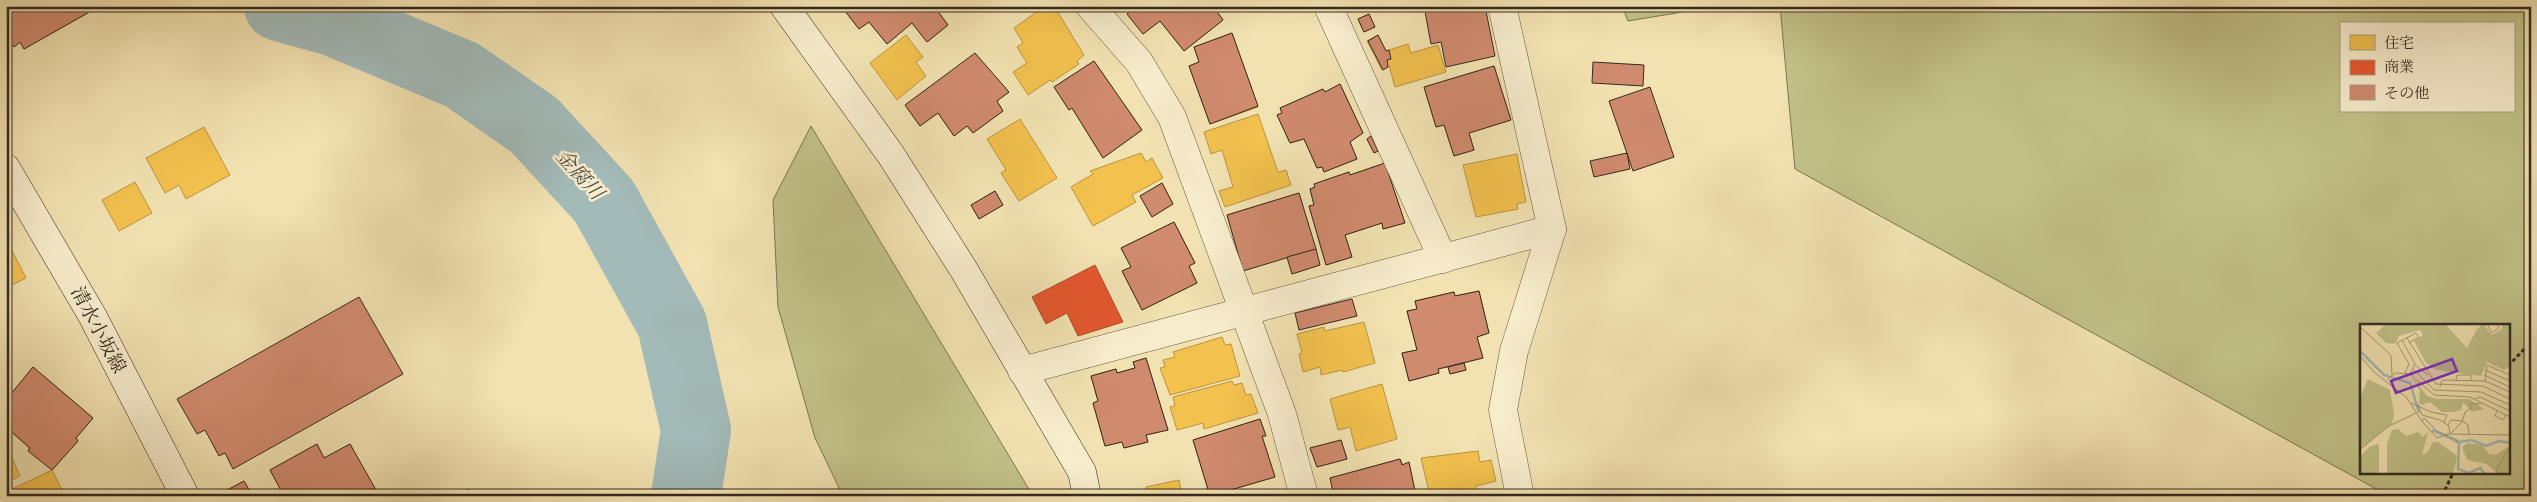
<svg xmlns="http://www.w3.org/2000/svg" width="2537" height="502" font-family="'IM FELL DW Pica','Noto Serif JP',serif">
  <rect width="100%" height="100%" fill="#f2e2b1"/>
  <filter id="stains"><feTurbulence type="fractalNoise" baseFrequency=".004" numOctaves="4"/><feColorMatrix values="0 0 0 0 .2 0 0 0 0 .09 0 0 0 0 .02 0 0 0 .5 -.17"/></filter>
  <radialGradient id="worn" r=".72"><stop offset=".6" stop-color="#630" stop-opacity="0"/><stop offset="1" stop-color="#630" stop-opacity=".3"/></radialGradient>
  <g fill="#c1c187" stroke="#7a7654" fill-rule="evenodd">
    <path d="M1622 6H1719L1628 21Z"/>
    <path d="M1780 6H2531V496H2389L1795 169ZM2341 24H2513V111H2341ZM2361 326H2508V473H2361Z"/>
    <path d="M811 126 1033 496H843L815 438 778 307 773 200Z"/>
  </g>
  <g fill="#f2c14e" stroke="#b99440">
    <path d="M6 6H100L24 49 20 42 14 47 6 34Z"/>
    <path d="M841 6H934L948 25 927 42 912 23 887 44 869 22 859 29Z"/>
    <path d="M1045 6H1054L1084 55 1077 61 1079 64 1052 82 1050 80 1028 95 1013 72 1027 63 1017 47 1023 43 1014 28Z"/>
    <path d="M1137 6H1213L1223 20 1184 51 1160 21 1143 34 1127 14Z"/>
    <path d="M1369 14 1375 27 1364 32 1358 19Z"/>
    <path d="M1232 33 1258 107 1210 124 1189 66 1199 62 1194 47Z"/>
    <path d="M906 35 923 57 916 62 926 76 897 100 870 63Z"/>
    <path d="M1378 35 1386 51 1408 44 1411 53 1438 45 1446 72 1395 87 1389 66 1382 70 1367 41Z"/>
    <path d="M975 54 1009 92 997 101 1003 111 973 133 967 126 954 136 938 113 920 126 905 105Z"/>
    <path d="M1094 61 1142 130 1103 158 1072 108 1069 110 1054 87Z"/>
    <path d="M1494 66 1511 120 1469 133 1474 150 1454 156 1444 125 1436 127 1424 87Z"/>
    <path d="M1340 84 1363 133 1350 142 1357 159 1324 172 1322 167 1317 168 1304 139 1290 143 1277 115 1282 113 1280 108 1323 89 1325 92Z"/>
    <path d="M1258 114 1278 172 1286 170 1291 185 1225 207 1219 191 1233 187 1222 150 1211 154 1204 132Z"/>
    <path d="M1020 119 1057 178 1019 201 1001 173 1006 170 987 139Z"/>
    <path d="M204 127 230 175 186 199 179 185 165 193 146 158Z"/>
    <path d="M1371 136 1378 151 1374 153 1367 139Z"/>
    <path d="M1141 153 1146 162 1152 158 1163 178 1132 195 1136 202 1093 226 1071 187 1093 174 1090 171Z"/>
    <path d="M1517 154 1526 202 1517 204 1518 209 1476 217 1463 165Z"/>
    <path d="M1385 163 1405 223 1383 229 1382 223 1345 235 1352 257 1326 265 1309 206 1314 205 1310 189 1315 187 1314 184 1349 172 1350 175Z"/>
    <path d="M135 182 152 213 119 231 102 200Z"/>
    <path d="M1162 183 1173 204 1152 217 1140 196Z"/>
    <path d="M995 191 1003 205 979 219 971 205Z"/>
    <path d="M1299 193 1320 265 1292 274 1287 257 1243 271 1227 215Z"/>
    <path d="M1174 222 1195 263 1189 266 1197 283 1142 310 1122 271 1131 267 1121 248Z"/>
    <path d="M6 239 26 278 6 288Z"/>
    <path d="M1479 291 1489 333 1477 337 1483 358 1464 363 1466 370 1450 374 1448 367 1438 369 1439 373 1409 381 1402 353 1417 350 1407 311 1417 309 1415 301 1454 292 1455 296Z"/>
    <path d="M1364 322 1375 363 1343 372 1342 370 1321 375 1320 367 1303 372 1299 354 1302 353 1297 334 1324 327 1325 331Z"/>
    <path d="M1222 337 1225 345 1231 344 1240 376 1170 395 1160 368 1165 367 1163 360 1175 357 1173 352Z"/>
    <path d="M1146 358 1168 430 1146 435 1148 442 1124 448 1122 442 1105 446 1093 403 1098 401 1091 376 1116 369 1117 373 1135 368 1133 362Z"/>
    <path d="M33 367 93 418 76 438 78 441 52 470 28 451 29 448 6 427V400Z"/>
    <path d="M1232 381 1234 385 1242 383 1246 395 1251 394 1258 413 1204 429 1203 423 1177 430 1170 407 1175 406 1173 397Z"/>
    <path d="M1382 384 1397 439 1356 451 1350 427 1338 430 1330 399Z"/>
    <path d="M1260 419 1266 436H1262L1275 477 1210 496 1193 440Z"/>
    <path d="M1341 440 1347 459 1317 467 1310 448Z"/>
    <path d="M317 444 324 458 350 444 375 491 366 496H284L270 470Z"/>
    <path d="M7 446 20 476 6 483V446Z"/>
    <path d="M1478 451 1480 462 1491 460 1496 481 1476 486V490L1462 494 1461 489 1456 491 1457 496H1430L1421 458Z"/>
    <path d="M1400 459 1403 465 1409 462 1416 496H1334L1330 478Z"/>
    <path d="M52 470 65 496H6V492Z"/>
    <path d="M1179 480 1182 496H1148L1146 487Z"/>
    <path d="M244 481 252 495 216 496Z"/>
  </g>
  <path fill="#e4572e" stroke="#af4a2a" d="M1095 265 1123 322 1078 336 1067 313 1046 324 1032 297Z"/>
  <g fill="none" stroke-linecap="round" stroke-linejoin="round">
    <path stroke="#a2bab8" stroke-width="70" d="M279 6 333 21 462 75 534 125 604 201 672 324 696 430 686 496"/>
  </g>
  <g fill="#d08a6e" stroke="#342a20">
    <path d="M6 6H100L24 49 20 42 14 47 6 34Z"/>
    <path d="M841 6H934L948 25 927 42 912 23 887 44 869 22 859 29Z"/>
    <path d="M1137 6H1213L1223 20 1184 51 1160 21 1143 34 1127 14Z"/>
    <path d="M1355 6H1376L1357 12Z"/>
    <path d="M1424 6H1485L1495 56 1446 67 1441 42 1431 44Z"/>
    <path d="M1369 14 1375 27 1364 32 1358 19Z"/>
    <path d="M1232 33 1258 106 1210 124 1189 66 1199 62 1194 47Z"/>
    <path d="M1378 35 1386 51 1389 50 1391 59 1387 60 1388 67 1383 70 1368 41Z"/>
    <path d="M975 53 1009 92 997 101 1003 111 973 133 967 126 954 136 938 113 920 126 905 105Z"/>
    <path d="M1094 61 1142 130 1103 158 1072 108 1069 110 1054 87Z"/>
    <path d="M1593 62 1644 65 1643 86 1592 83Z"/>
    <path d="M1494 66 1511 120 1469 133 1474 150 1454 156 1444 125 1436 127 1424 87Z"/>
    <path d="M1340 84 1363 133 1350 142 1357 159 1324 172 1322 167 1317 168 1304 139 1290 143 1277 115 1282 113 1280 108 1323 89 1325 92Z"/>
    <path d="M1650 87 1674 157 1633 171 1609 101Z"/>
    <path d="M1371 136 1378 151 1374 153 1367 139Z"/>
    <path d="M1627 153 1630 169 1594 177 1590 161Z"/>
    <path d="M1385 163 1405 223 1383 229 1382 223 1345 235 1352 257 1326 265 1309 206 1314 205 1310 189 1315 187 1314 184 1349 172 1350 175Z"/>
    <path d="M1162 183 1173 204 1152 217 1140 196Z"/>
    <path d="M995 191 1003 205 979 219 971 205Z"/>
    <path d="M1299 193 1316 249 1243 271 1227 215Z"/>
    <path d="M1174 222 1195 263 1189 266 1197 283 1142 310 1122 271 1131 267 1121 248Z"/>
    <path d="M1316 249 1320 265 1292 274 1287 257Z"/>
    <path d="M1479 291 1489 333 1477 337 1483 358 1438 369 1439 373 1409 381 1402 353 1417 350 1407 311 1417 309 1415 301 1454 292 1455 296Z"/>
    <path d="M359 297 403 374 233 469 225 453 219 456 205 430 197 434 177 399Z"/>
    <path d="M1352 299 1357 316 1299 330 1295 313Z"/>
    <path d="M1146 358 1168 430 1146 435 1148 442 1124 448 1122 442 1105 446 1093 403 1098 401 1091 376 1116 369 1117 373 1135 368 1133 362Z"/>
    <path d="M1464 363 1466 370 1450 374 1448 367Z"/>
    <path d="M33 367 93 418 76 438 78 441 52 470 28 451 30 448 6 427V400Z"/>
    <path d="M1260 419 1266 436H1262L1275 477 1210 496 1193 440Z"/>
    <path d="M1341 440 1347 459 1317 467 1310 448Z"/>
    <path d="M317 444 324 458 350 444 376 490 365 496H284L270 470Z"/>
    <path d="M1400 459 1402 465 1409 462 1416 496H1334L1330 478Z"/>
    <path d="M244 481 252 495 216 496Z"/>
    <path d="M468 489 472 496H456Z"/>
  </g>
  <g fill="none" stroke-linecap="round" stroke-linejoin="round">
    <g stroke="#645844" stroke-width="29">
      <g id="street">
        <path d="M1090 6 1139 62 1172 117 1282 414 1304 496"/>
        <path d="M1328 6 1443 259"/>
        <path d="M1502 6 1552 229 1514 351 1503 410 1520 496"/>
        <path d="M1022 371 1552 229"/>
      </g>
    </g>
    <g stroke="#342a20" stroke-width="29">
      <g id="secondary">
        <path d="M784 6 891 155 964 270 1082 472 1087 496"/>
        <path d="M6 168 93 317 185 496"/>
      </g>
    </g>
    <g stroke="#342a20" stroke-width="3" stroke-dasharray="4 2.5" stroke-linecap="butt">
      <path d="M2508 366 2531 342"/>
      <path d="M2442 496 2453 473"/>
    </g>
    <use href="#street" stroke="#f7eccc" stroke-width="28"/>
    <use href="#secondary" stroke="#f7eccc" stroke-width="28"/>
  </g>
  <g text-anchor="middle" dominant-baseline="central" stroke-width="5" stroke-linejoin="round" paint-order="stroke">
    <g font-size="19" fill="#342a20" stroke="#f7eccc">
      <text transform="translate(98 330) rotate(62)">清水小坂線</text>
    </g>
    <g font-size="20" font-style="italic" fill="#504e46" stroke="#f7eccc">
      <text transform="translate(579 175) rotate(48)">金腐川</text>
    </g>
  </g>
  <g transform="translate(2360 324)">
    <rect width="150" height="150" fill="#f2e2b1"/>
    <path d="M26 0H85L107 24 117 5 123 0 132 11 142 5V0H150V42L144 46 127 38 121 52 76 46 66 39 54 17 63 11 60 6 39 12 35 20 26 19 16 9ZM52 53 67 72 77 75H109L124 85 112 88 103 78 101 86 93 88H82L70 78 62 81 59 79 60 67ZM8 55 30 66 34 90 32 100 0 125V74ZM38 105 46 112 58 108 63 113 68 108 62 131 67 129 73 118H78L97 132 93 150H27V120L32 106ZM108 119 122 121 129 130 136 131 150 122V150H138L127 140 107 136 102 123ZM19 120V150H0V133L10 122Z" fill="#c1c187"/>
    <path fill="none" stroke="#a2bab8" stroke-width="2.5" d="M0 27 24 51 50 59 59 89M72 106 99 118 112 116 126 122 139 117 150 119M99 118 98 145 109 149 120 144 125 150"/>
    <path fill="none" stroke="#a69877" stroke-width="1" d="M127 0 132 9 139 4 137 0M0 3 31 31 32 51M47 14 76 60 123 62 150 75M42 16 55 40 50 50M0 32 14 48 47 74 61 96 77 114 88 110 150 111M55 41 68 51M53 45 74 66 121 68 150 81M125 46 150 57M45 49 49 40 37 19 56 9 59 13 49 19M124 51 150 63M27 56 35 49 50 50 74 71 110 73 150 93M96 56 97 51H111V56M125 57 127 41 150 51M80 63 82 56 125 57 150 68M115 75 120 73 150 87M51 79 71 88 87 91 84 98M58 80 62 91 80 96 89 102 90 110M137 87 135 92 143 96 146 90M62 97 64 94 77 107 97 116 96 119M88 101 91 96 102 97 108 101 109 110M91 109 102 98 105 88 112 84 109 79 121 80M0 126 27 103 56 89M138 150 136 147 150 122"/>
    <path fill="#7b2cbf" fill-opacity="0.15" stroke="#7b2cbf" stroke-width="2.5" d="M92 35 97 47 36 69 31 57Z"/>
    <rect width="150" height="150" fill="none" stroke="#342a20" stroke-width="2.5"/>
  </g>
  <rect width="2537" height="502" fill="none" stroke="#f2e2b1" stroke-width="25"/>
  <rect x="8" y="8" width="2522" height="487" fill="none" stroke="#342a20" stroke-width="2.5"/>
  <rect x="12" y="12" width="2512" height="477" fill="none" stroke="#342a20"/>
  <rect x="2340" y="22" width="175" height="90" fill="#f7eccc" stroke="#a99e87"/>
  <rect x="2350" y="35" width="25" height="15" fill="#f2c14e" stroke="#a99e87"/>
  <text x="2384" y="48" font-size="15" fill="#342a20">住宅</text>
  <rect x="2350" y="60" width="25" height="15" fill="#e4572e" stroke="#a99e87"/>
  <text x="2384" y="72" font-size="15" fill="#342a20">商業</text>
  <rect x="2350" y="85" width="25" height="15" fill="#d08a6e" stroke="#a99e87"/>
  <text x="2384" y="98" font-size="15" fill="#342a20">その他</text>
  <rect width="100%" height="100%" filter="url(#stains)"/>
  <rect width="100%" height="100%" fill="url(#worn)"/>
</svg>
